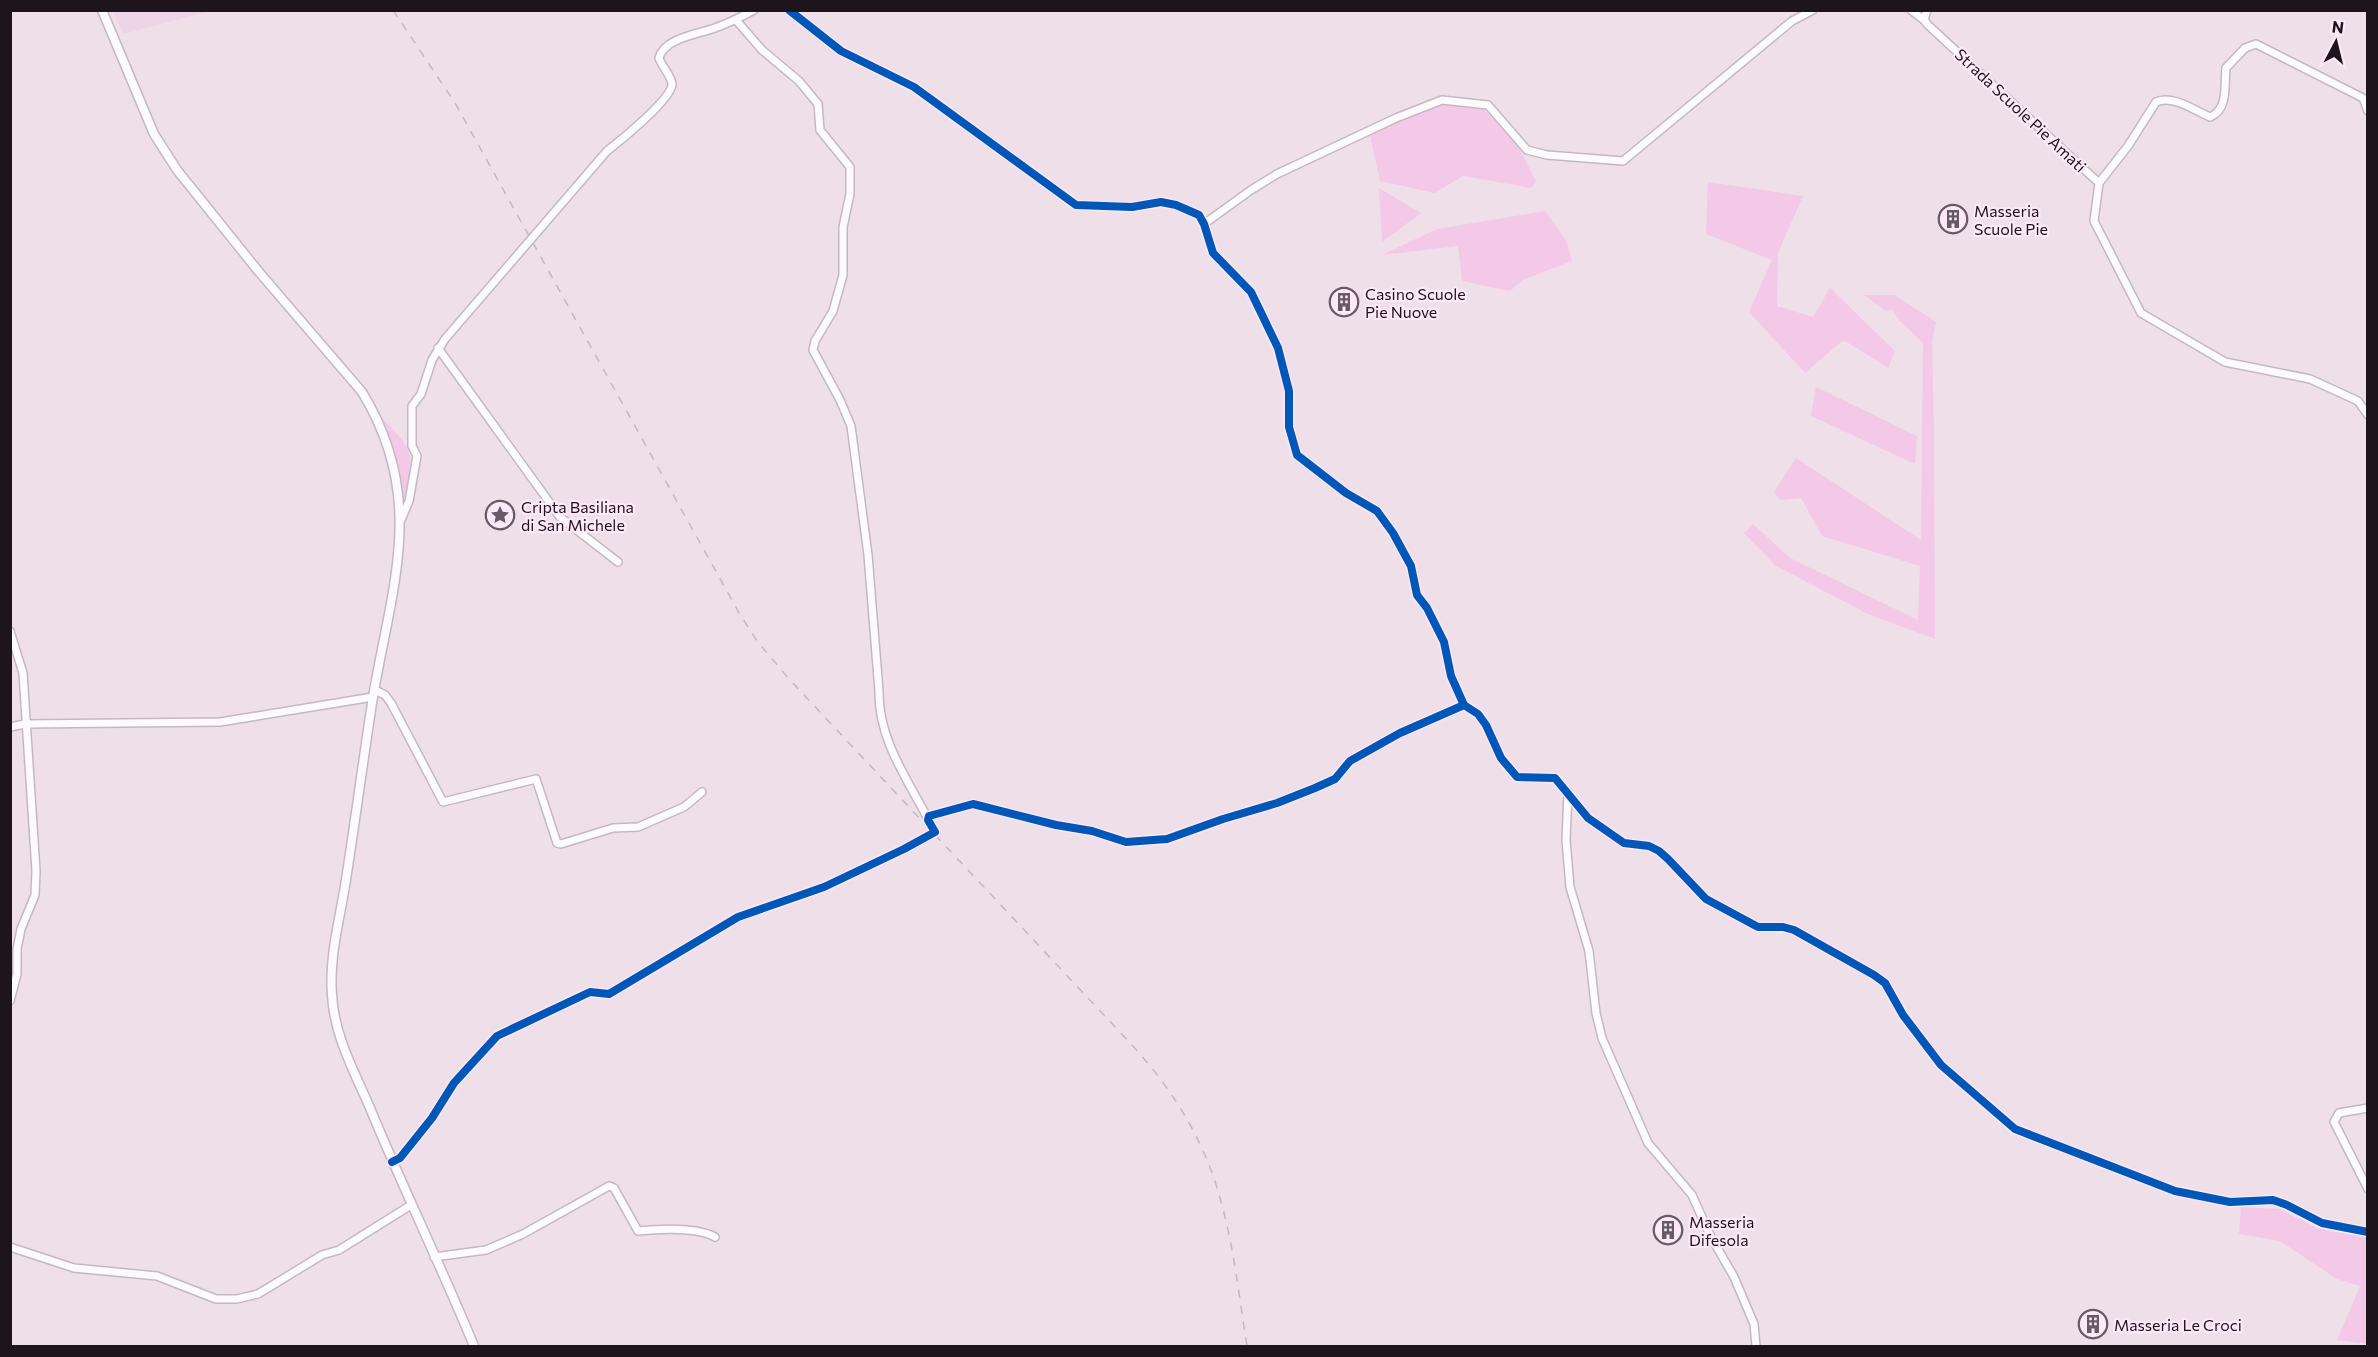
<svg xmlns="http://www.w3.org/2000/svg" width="2378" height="1357" font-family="Commissioner,sans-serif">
  <rect width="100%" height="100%" fill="#eedfe9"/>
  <path fill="#edd4e6" d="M206 10V12L123 34 113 11Z"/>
  <g fill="#f4c9e7">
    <path d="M1439 101 1483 108 1519 148 1536 181 1531 188 1463 176 1435 193 1380 181 1370 135Z"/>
    <path d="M1708 182 1803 196 1778 253 1777 306 1813 317 1830 288 1895 351 1888 368 1847 342 1842 341 1805 373 1749 312 1772 260 1706 234Z"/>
    <path d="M1379 188 1421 213 1382 242Z"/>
    <path d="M1545 211 1566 240 1572 261 1523 280 1510 291 1462 281 1458 246 1382 255 1437 229Z"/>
    <path d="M1864 295H1895L1936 322 1932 342 1934 436 1935 639 1868 614 1776 566 1744 533 1753 524 1790 558 1918 620 1920 566 1822 536 1801 498 1780 500 1774 492 1796 458 1921 540 1923 343 1900 321 1892 309 1886 311Z"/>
    <path d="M1816 387 1917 436 1915 464 1811 416Z"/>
    <path d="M377 413C416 453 414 448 404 502L395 454Z"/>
    <path d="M2241 1207 2279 1209 2317 1228 2367 1238V1344L2337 1340 2360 1286 2337 1279 2280 1241 2239 1234Z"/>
  </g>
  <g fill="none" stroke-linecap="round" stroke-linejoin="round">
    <g stroke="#c5b9c1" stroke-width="10">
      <g id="minor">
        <path d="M789 10 841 51 914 87 1076 205 1132 207 1161 202 1176 205 1199 215 1204 224 1213 253 1251 292 1278 348 1289 391V427L1297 455 1346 493 1377 511 1393 533 1411 566 1417 595 1427 608 1444 642 1451 676 1464 705 1478 714 1486 725 1501 758 1517 777 1555 778 1588 818 1624 843 1649 846 1659 851 1668 859 1706 899 1758 927H1783L1794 930 1874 975 1885 983 1903 1015 1941 1065 2015 1129 2175 1191 2230 1202 2273 1200 2287 1205 2322 1223 2368 1232"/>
        <path d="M1911 10 1924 20"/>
        <path d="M1927 10 1924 20 1928 25 2099 183 2094 221 2141 313 2225 362 2310 379 2358 401 2368 415"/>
        <path d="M736 20 762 50 799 81 818 104 820 130 850 167V194L843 227V275L833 311 815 341 813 350 840 400 851 426 868 555 879 691C878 738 906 777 927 817"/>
        <path d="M2099 183 2128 146 2156 102C2172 94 2195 111 2210 117 2229 109 2224 85 2226 68L2245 48 2256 44 2363 98 2368 111"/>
        <path d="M1204 224 1251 190 1277 174 1396 118 1442 100 1488 105 1527 150 1547 155 1623 161 1792 21 1813 10"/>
        <path d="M438 348 560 517 618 562"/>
        <path d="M401 520 409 501 417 456 412 446V406L421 394 432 360 445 339 607 151C620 141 672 99 672 84 671 75 662 67 659 58 664 38 698 34 715 28 729 23 741 17 754 10"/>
        <path d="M10 631 23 673 36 871 35 895 21 929 17 949V974L10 1001"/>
        <path d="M375 690 385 695 391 703 443 802 536 779 557 843 561 844 613 828 638 827 684 807 702 792"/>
        <path d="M10 727 25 724 220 722 373 697"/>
        <path d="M1568 792 1566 840 1570 887 1589 951 1596 1013 1602 1038 1648 1143 1692 1195 1711 1237 1734 1277 1754 1324 1756 1346"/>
        <path d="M2368 1108 2339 1113 2334 1122 2368 1189"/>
        <path d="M392 1162 400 1158 432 1118 454 1083 497 1036 590 992 609 994 738 917 824 887 904 849 935 832 928 820 929 816 973 804 1056 825 1092 831 1126 842 1167 839 1223 819 1277 803 1315 788 1335 779 1350 761 1400 733 1464 705"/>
        <path d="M10 1247 74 1268 157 1276 216 1299H237L258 1294 322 1255 339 1250 411 1205"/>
        <path d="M434 1257 486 1250 523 1234 609 1186 614 1188 638 1231C659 1229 696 1227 715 1237"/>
      </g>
    </g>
    <g stroke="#c5b9c1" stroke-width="11">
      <path id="major" d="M102 10 154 134 177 170 259 272 362 392C427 498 392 585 373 697 363 760 355 823 345 886 339 922 329 958 332 995 334 1035 354 1071 370 1108 403 1188 441 1266 474 1346"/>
    </g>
    <use href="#minor" stroke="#fcfafc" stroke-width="7"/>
    <use href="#major" stroke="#fcfafc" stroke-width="8"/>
    <path stroke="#bfbbbe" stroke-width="1.5" stroke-dasharray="8 8" stroke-linecap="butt" d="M393 10 455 103 738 611 757 641 789 679 1132 1045C1172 1089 1204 1139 1220 1198 1234 1246 1239 1297 1247 1346"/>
    <g stroke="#fee8f7" stroke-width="11">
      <g id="cycleway">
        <path d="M789 10 841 51 914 87 1076 205 1132 207 1161 202 1176 205 1199 215 1204 224 1213 253 1251 292 1278 348 1289 391V427L1297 455 1346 493 1377 511 1393 533 1411 566 1417 595 1427 608 1444 642 1451 676 1464 705 1478 714 1486 725 1501 758 1517 777 1555 778 1588 818 1624 843 1649 846 1659 851 1668 859 1706 899 1758 927H1783L1794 930 1874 975 1885 983 1903 1015 1941 1065 2015 1129 2175 1191 2230 1202 2273 1200 2287 1205 2322 1223 2368 1232"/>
        <path d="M392 1162 400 1158 432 1118 454 1083 497 1036 590 992 609 994 738 917 824 887 904 849 935 832 928 820 929 816 973 804 1056 825 1092 831 1126 842 1167 839 1223 819 1277 803 1315 788 1335 779 1350 761 1400 733 1464 705"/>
      </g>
    </g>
    <use href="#cycleway" stroke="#0057b8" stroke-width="8"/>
  </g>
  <defs>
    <g id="building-ring" transform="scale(1.5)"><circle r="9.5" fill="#fee8f7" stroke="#675b63" stroke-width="1.5"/><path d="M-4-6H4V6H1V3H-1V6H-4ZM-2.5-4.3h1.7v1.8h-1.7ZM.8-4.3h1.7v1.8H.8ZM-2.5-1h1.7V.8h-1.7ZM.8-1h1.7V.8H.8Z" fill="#675b63"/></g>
    <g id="sight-ring" transform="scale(1.5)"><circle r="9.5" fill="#fee8f7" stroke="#675b63" stroke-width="1.5"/><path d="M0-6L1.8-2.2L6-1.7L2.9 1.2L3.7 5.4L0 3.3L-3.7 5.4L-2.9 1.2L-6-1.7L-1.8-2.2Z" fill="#675b63"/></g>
  </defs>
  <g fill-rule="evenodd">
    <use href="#building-ring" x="1953" y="219"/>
    <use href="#building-ring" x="1344" y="302"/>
    <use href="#sight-ring" x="500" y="515"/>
    <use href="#building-ring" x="1668" y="1230"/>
    <use href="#building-ring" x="2093" y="1324"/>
  </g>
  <g text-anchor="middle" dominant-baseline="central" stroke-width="4.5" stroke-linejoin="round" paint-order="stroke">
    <g font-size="16" fill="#1e141b" stroke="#fee8f7">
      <text transform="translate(2021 110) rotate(43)">Strada Scuole Pie Amati</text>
    </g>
    <g font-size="16" fill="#1e141b" stroke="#fee8f7" text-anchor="start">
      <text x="1974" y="210">Masseria<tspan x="1974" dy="18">Scuole Pie</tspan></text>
      <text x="1365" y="293">Casino Scuole<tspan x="1365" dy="18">Pie Nuove</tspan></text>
      <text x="521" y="506">Cripta Basiliana<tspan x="521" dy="18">di San Michele</tspan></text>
      <text x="1689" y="1221">Masseria<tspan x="1689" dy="18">Difesola</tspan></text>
      <text x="2114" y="1324">Masseria Le Croci</text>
    </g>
  </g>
  <rect width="2378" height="1357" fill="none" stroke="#1e141b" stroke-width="24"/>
  <g transform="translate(2336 42) rotate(7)" stroke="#fee8f7" stroke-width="4.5" paint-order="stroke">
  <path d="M0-4.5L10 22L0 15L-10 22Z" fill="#1e141b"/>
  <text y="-9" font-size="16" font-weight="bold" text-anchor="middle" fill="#1e141b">N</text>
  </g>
</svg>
